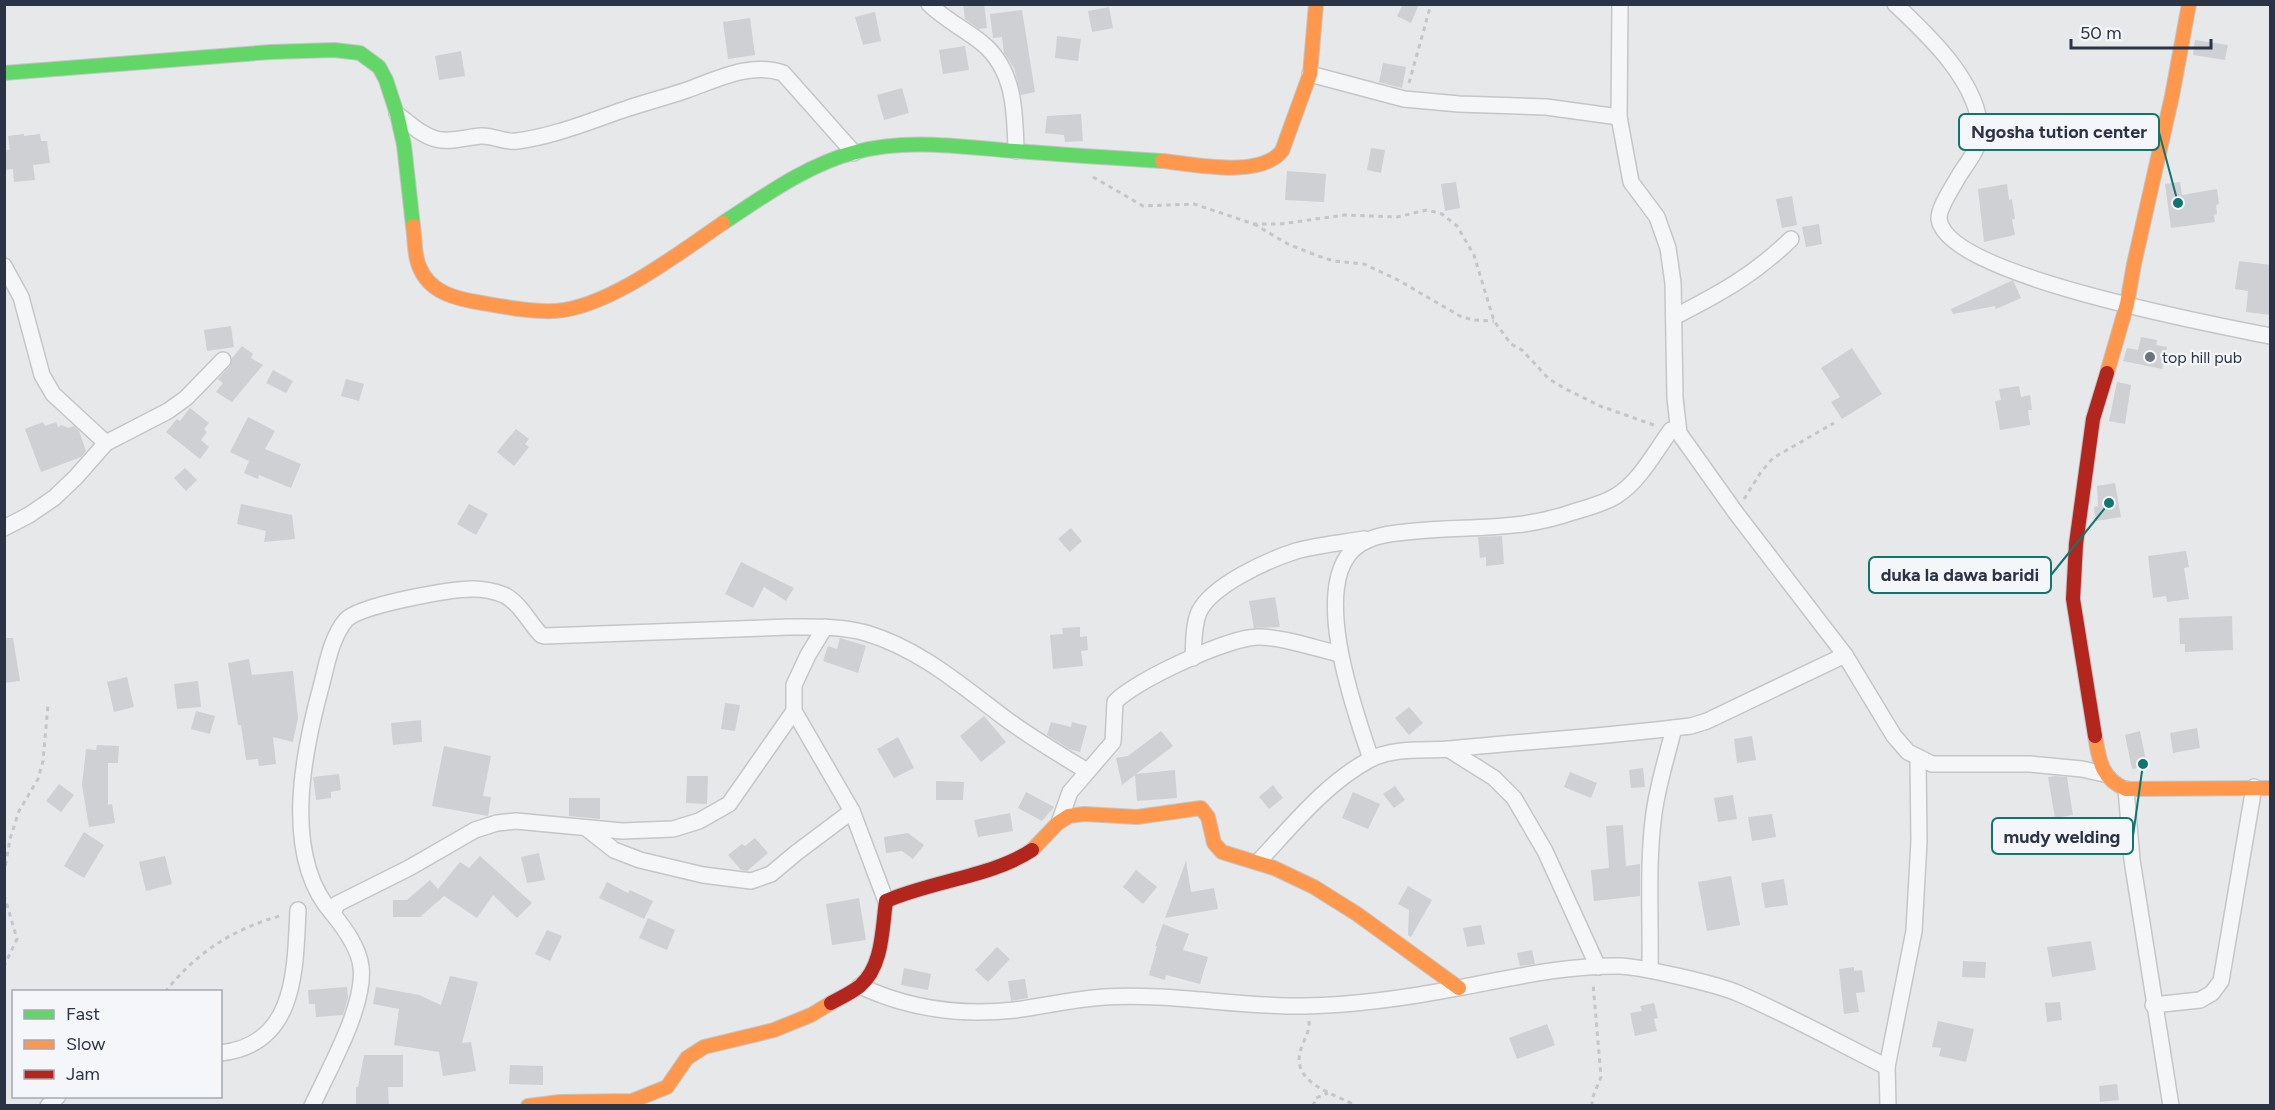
<svg xmlns="http://www.w3.org/2000/svg" width="2275" height="1110" font-family="Figtree,sans-serif">
  <rect width="100%" height="100%" fill="#e6e8ea"/>
  <g fill="#ced0d3">
    <path d="M963 4H984L987 28 979 29 965 19Z"/>
    <path d="M1403 4H1419L1411 23 1397 16Z"/>
    <path d="M1109 7 1113 28 1092 32 1088 11Z"/>
    <path d="M1022 10 1035 92 1021 95 1014 68 1004 53 1002 37 993 38 990 14Z"/>
    <path d="M875 12 881 41 863 45 855 17Z"/>
    <path d="M750 18 755 55 728 59 723 22Z"/>
    <path d="M1057 36 1081 39 1078 61 1055 58Z"/>
    <path d="M2195 40 2228 45 2225 60 2193 55Z"/>
    <path d="M965 46 969 70 943 74 939 50Z"/>
    <path d="M461 51 465 76 439 80 435 56Z"/>
    <path d="M1383 63 1406 67 1402 88 1379 82Z"/>
    <path d="M902 88 909 113 884 120 877 95Z"/>
    <path d="M1081 114 1083 141 1065 142 1064 135 1045 133 1047 116Z"/>
    <path d="M24 134V136L40 134 41 141H47L50 163 33 165 35 180 14 182 13 169 4 170V150H10L8 136Z"/>
    <path d="M1371 148 1385 150 1381 173 1367 170Z"/>
    <path d="M1287 171 1326 174 1324 202 1285 200Z"/>
    <path d="M1456 182 1460 208 1445 211 1441 184Z"/>
    <path d="M2180 182 2182 195 2217 189 2219 204 2216 205 2217 214 2214 215 2215 222 2171 228 2165 184Z"/>
    <path d="M2007 184 2009 200 2012 199 2015 219H2012L2015 235 1984 242 1978 189Z"/>
    <path d="M1792 196 1797 225 1782 228 1776 199Z"/>
    <path d="M1819 224 1822 244 1806 247 1802 227Z"/>
    <path d="M2239 261 2271 265V315L2246 312 2248 291 2235 289Z"/>
    <path d="M2013 280 2021 298 1996 309 1995 306 1953 314 1951 309Z"/>
    <path d="M231 326 234 347 207 351 204 330Z"/>
    <path d="M2141 337 2157 340 2156 345 2167 347 2162 369 2123 361 2127 348 2138 350Z"/>
    <path d="M242 346 253 354 251 358 263 365 232 402 216 392 223 383 218 379 230 366 232 358Z"/>
    <path d="M1852 348 1882 394 1842 419 1831 402 1840 397 1821 368Z"/>
    <path d="M273 370 293 381 286 393 266 383Z"/>
    <path d="M346 379 364 384 359 401 341 396Z"/>
    <path d="M2117 382 2131 385 2125 424 2109 421Z"/>
    <path d="M2019 386 2021 397 2030 395 2032 410H2028L2030 425 2000 430 1995 401 2001 400 1999 389Z"/>
    <path d="M190 408 209 423 204 429 207 432 201 440 209 447 200 459 166 432 177 419 180 421Z"/>
    <path d="M248 417 275 431 265 449 301 464 291 488 259 475 258 479 244 473 249 461 230 452Z"/>
    <path d="M43 422 45 426 56 422 58 427 62 425 68 428 74 426 79 431 86 451 81 457 41 472 25 429Z"/>
    <path d="M516 429 529 439 525 444 529 447 514 466 497 452Z"/>
    <path d="M185 468 197 480 186 491 174 478Z"/>
    <path d="M2115 483 2121 517 2096 521 2094 509V507L2098 506 2097 486Z"/>
    <path d="M241 504 292 515 295 539 264 542 266 531 237 524Z"/>
    <path d="M469 504 488 514 476 535 457 524Z"/>
    <path d="M1071 528 1082 541 1070 552 1058 539Z"/>
    <path d="M1502 536 1504 564 1486 566V557L1480 558 1478 537Z"/>
    <path d="M2186 551 2189 567 2184 568 2189 599 2167 602 2166 596 2153 598 2148 556Z"/>
    <path d="M741 562 794 588 786 601 764 587 753 608 725 594Z"/>
    <path d="M1275 597 1280 627 1254 628 1249 601Z"/>
    <path d="M2232 616 2233 650 2185 652V644H2180L2179 618Z"/>
    <path d="M1080 627V637L1087 636 1088 650 1081 651 1083 666 1053 669 1050 635 1063 634 1062 628Z"/>
    <path d="M4 638H13L20 681 4 683Z"/>
    <path d="M840 638 866 646 858 673 823 661 828 646 837 649Z"/>
    <path d="M249 659 252 675 293 671 298 718 293 742 273 737 276 764 259 766 258 759 246 760 241 725H238L228 663Z"/>
    <path d="M127 677 134 707 114 712 107 682Z"/>
    <path d="M198 681 201 707 177 709 174 684Z"/>
    <path d="M725 703 740 705 735 731 721 729Z"/>
    <path d="M1409 707 1423 723 1409 735 1395 718Z"/>
    <path d="M196 711 215 716 210 734 191 729Z"/>
    <path d="M984 716 1006 742 981 762 960 736Z"/>
    <path d="M421 720 422 742 393 745 391 723Z"/>
    <path d="M1051 722 1071 727 1072 722 1087 726 1080 752 1069 749 1047 735Z"/>
    <path d="M2197 728 2200 748 2173 753 2170 733Z"/>
    <path d="M1161 731 1173 746 1136 774 1175 770 1177 798 1137 801 1135 775 1122 785 1116 758 1128 756Z"/>
    <path d="M2140 731 2147 766 2132 769 2125 735Z"/>
    <path d="M1752 736 1756 760 1737 763 1734 739Z"/>
    <path d="M898 737 914 768 894 778 877 749Z"/>
    <path d="M97 745 119 746 118 763H108V805L112 804 115 823 89 827 82 785 86 749 96 750Z"/>
    <path d="M444 746 491 756 483 796 491 797 488 816 432 806Z"/>
    <path d="M1643 768 1645 787 1631 788 1629 770Z"/>
    <path d="M1570 772 1597 783 1591 798 1564 787Z"/>
    <path d="M339 774 341 790 331 792V798L316 800 313 777Z"/>
    <path d="M687 776H708L707 804 686 803Z"/>
    <path d="M2055 776 2067 777 2073 815 2055 818 2048 777Z"/>
    <path d="M936 781 964 782 963 800H936Z"/>
    <path d="M59 784 74 795 61 812 46 801Z"/>
    <path d="M1273 785 1283 798 1269 809 1259 797Z"/>
    <path d="M1395 786 1405 800 1394 808 1383 794Z"/>
    <path d="M1026 792 1054 807 1042 821 1018 808Z"/>
    <path d="M1353 792 1380 804 1368 829 1342 818Z"/>
    <path d="M1733 795 1737 819 1718 822 1714 798Z"/>
    <path d="M569 798H600V819L569 816Z"/>
    <path d="M1010 813 1013 831 978 837 974 820Z"/>
    <path d="M1772 814 1776 837 1752 841 1748 817Z"/>
    <path d="M1623 825 1626 866 1640 864V896L1594 901 1591 870 1609 868 1606 826Z"/>
    <path d="M84 832 104 845 84 878 64 866Z"/>
    <path d="M908 833 924 845 913 859 902 851 886 853 884 837Z"/>
    <path d="M755 838 768 853 747 871 741 870 728 855 742 844 745 846Z"/>
    <path d="M539 853 545 880 527 883 521 857Z"/>
    <path d="M165 856 172 884 146 891 139 862Z"/>
    <path d="M480 856 532 903 517 918 493 895 477 918 444 896 420 917H393V900H407L430 880 438 889 460 862 469 868Z"/>
    <path d="M1186 861 1191 892 1214 888 1218 909 1165 918Z"/>
    <path d="M1136 870 1157 887 1143 904 1123 887Z"/>
    <path d="M1731 876 1740 925 1707 931 1698 882Z"/>
    <path d="M1784 879 1788 905 1765 908 1761 883Z"/>
    <path d="M607 882 628 893 630 890 653 901 644 919 599 898Z"/>
    <path d="M1408 886 1432 900 1411 937 1408 935 1409 910 1398 904Z"/>
    <path d="M859 898 866 940 832 945 826 904Z"/>
    <path d="M648 918 675 930 667 950 639 938Z"/>
    <path d="M1163 924 1189 934 1183 950 1208 957 1200 984 1166 975 1165 980 1149 975 1157 946H1155Z"/>
    <path d="M1481 925 1485 944 1467 947 1463 928Z"/>
    <path d="M547 930 562 936 550 961 535 954Z"/>
    <path d="M2091 941 2096 970 2052 977 2047 947Z"/>
    <path d="M997 947 1010 959 988 982 975 970Z"/>
    <path d="M1532 950 1535 964 1520 966 1517 953Z"/>
    <path d="M1963 961 1986 962 1985 978 1962 977Z"/>
    <path d="M1854 967V971L1862 970 1865 992 1856 993 1859 1012 1844 1014 1839 969Z"/>
    <path d="M904 968 931 974 928 990 901 985Z"/>
    <path d="M450 976 478 982 462 1043 471 1042 476 1071 443 1076 439 1052 394 1045 399 1009 373 1004 376 987 419 995 441 1005Z"/>
    <path d="M1025 979 1028 998 1011 1001 1008 981Z"/>
    <path d="M347 987 348 998 343 1015 316 1017 315 1004H309L308 990Z"/>
    <path d="M2060 1002 2062 1020 2047 1022 2045 1003Z"/>
    <path d="M1654 1003 1658 1018 1654 1019 1657 1031 1635 1036 1630 1013 1642 1011 1640 1006Z"/>
    <path d="M1938 1021 1974 1029 1966 1062 1939 1056 1941 1048 1932 1047Z"/>
    <path d="M1547 1024 1555 1045 1517 1059 1509 1038Z"/>
    <path d="M364 1055H403V1087H388L389 1106H356V1087H358Z"/>
    <path d="M510 1065 543 1066V1085L509 1084Z"/>
    <path d="M2117 1084 2119 1100 2100 1102 2099 1086Z"/>
  </g>
  <g fill="none" stroke-linecap="round" stroke-linejoin="round">
    <g stroke="#c4c6c8" stroke-width="18">
      <g id="street">
        <path d="M929 4C945 20 965 29 982 43 1015 70 1015 112 1016 151"/>
        <path d="M1620 4 1619 117 1631 182 1657 217 1668 248 1673 283 1675 398 1679 433 1736 513 1845 655 1894 736 1908 752 1932 764H2030L2082 769 2104 774"/>
        <path d="M1895 4C1928 35 1981 84 1980 134 1979 148 1968 162 1960 174 1954 185 1938 208 1939 219 1947 276 2217 325 2270 336"/>
        <path d="M1310 74 1404 99 1459 104 1546 107 1619 117"/>
        <path d="M397 114C409 123 421 135 436 139 450 143 466 137 481 136 493 135 504 143 517 141 555 136 590 121 626 109 646 102 667 97 687 90 718 79 750 62 783 73L854 153"/>
        <path d="M4 266 21 297 42 375 53 394 106 443"/>
        <path d="M1674 317C1719 294 1754 275 1791 239"/>
        <path d="M4 528 29 515 54 498 76 477 106 443 168 411 186 398 223 360"/>
        <path d="M825 627 808 655 794 685V711L852 811 886 901"/>
        <path d="M1193 658C1194 644 1193 626 1199 612 1212 585 1268 560 1296 551 1318 545 1342 543 1364 539"/>
        <path d="M1448 749 1494 778 1514 798 1545 851 1598 967"/>
        <path d="M1371 759C1355 712 1309 585 1356 547 1373 534 1396 533 1416 531 1471 526 1520 531 1573 512 1587 508 1603 504 1616 496 1639 482 1655 452 1671 430"/>
        <path d="M2126 789 2132 860 2171 1106"/>
        <path d="M1060 820 1070 792 1113 742 1115 702C1134 681 1229 637 1258 637 1284 637 1313 648 1340 654"/>
        <path d="M586 828 614 850 640 860 703 875 751 881 771 874 796 853 852 811"/>
        <path d="M1258 862C1292 826 1325 784 1369 760 1394 747 1423 751 1450 749 1530 741 1611 736 1691 726L1707 721 1845 655"/>
        <path d="M333 914C281 856 303 752 322 683 327 663 332 636 346 620 360 605 450 589 473 589 483 589 494 591 504 595 519 602 529 622 541 635L545 636 789 627C814 627 841 626 866 633 920 649 962 686 1006 719 1032 738 1059 754 1087 771"/>
        <path d="M1650 970C1651 918 1647 865 1654 813 1658 784 1667 756 1674 728"/>
        <path d="M860 986C909 1009 961 1016 1015 1010 1044 1006 1074 999 1104 997 1171 993 1238 1007 1305 1006 1358 1005 1412 997 1463 987 1515 977 1568 965 1621 966 1637 967 1653 971 1668 974 1690 979 1714 984 1735 992 1787 1014 1837 1042 1887 1067"/>
        <path d="M2153 1005 2200 1000 2212 993 2221 981 2254 787"/>
        <path d="M220 1053C297 1045 295 969 298 910"/>
        <path d="M48 1106 58 1096"/>
        <path d="M312 1106C328 1071 366 1005 361 967 359 948 345 929 333 914L337 904 409 868 475 830 497 823 516 821 622 831 673 829 699 821 729 804 794 711"/>
        <path d="M1888 1106 1887 1067 1914 931 1919 841 1918 759"/>
      </g>
    </g>
    <g stroke="#c4c6c8" stroke-width="16">
      <g id="fast">
        <path d="M4 73 271 52 334 50 360 53 379 67 386 80 397 114 404 145 413 226"/>
        <path d="M723 223C764 196 808 164 856 152 907 138 963 147 1015 151 1064 155 1113 158 1162 161"/>
      </g>
    </g>
    <g stroke="#c4c6c8" stroke-width="16">
      <g id="slow">
        <path d="M1162 161C1194 164 1259 179 1282 151L1310 74 1316 4"/>
        <path d="M413 226C415 238 414 255 419 266 429 293 457 299 482 303 506 307 531 312 555 311 608 308 679 253 723 223"/>
        <path d="M2107 373 2127 304 2134 264 2172 96 2189 4"/>
        <path d="M2095 736C2099 759 2101 779 2126 789L2270 788"/>
        <path d="M1032 850 1058 823 1069 816 1084 814 1137 817 1201 808 1208 817 1214 843 1222 852 1274 868 1314 887 1357 914 1459 988"/>
        <path d="M528 1106 560 1102 632 1101 667 1087 687 1058 704 1047 774 1030 811 1015 831 1003"/>
      </g>
    </g>
    <g stroke="#c4c6c8" stroke-width="16">
      <g id="jam">
        <path d="M2095 736 2073 599 2076 544 2093 419 2107 373"/>
        <path d="M831 1003C840 998 851 993 860 986 883 966 882 929 886 901 931 881 994 876 1032 850"/>
      </g>
    </g>
    <g stroke="#c5c6ca" stroke-width="3" stroke-dasharray="4.5 4.5" stroke-linecap="butt">
      <path d="M1409 83 1431 4"/>
      <path d="M1093 177 1143 206 1194 204 1254 224H1280L1345 215 1397 217 1427 210 1442 214 1457 226 1474 255 1494 321 1511 344 1522 350 1549 379 1564 388 1600 406 1654 425"/>
      <path d="M1254 224 1288 244 1318 256 1334 261 1364 264 1398 280 1460 316 1473 320 1494 321"/>
      <path d="M1744 499 1761 472 1773 458 1834 423"/>
      <path d="M4 874 10 839 19 811 38 779 43 761 48 705"/>
      <path d="M4 895 17 939 4 966"/>
      <path d="M165 992C198 951 233 929 283 915"/>
      <path d="M1309 1021C1310 1032 1303 1041 1300 1052 1292 1084 1336 1094 1356 1106"/>
      <path d="M1313 1106 1316 1098 1328 1093"/>
      <path d="M1592 1106V1099L1601 1077 1593 983"/>
    </g>
    <use href="#street" stroke="#f5f6f7" stroke-width="15"/>
    <use href="#fast" stroke="#63d668" stroke-width="14"/>
    <use href="#slow" stroke="#ff974d" stroke-width="14"/>
    <use href="#jam" stroke="#b3261e" stroke-width="14"/>
  </g>
  <circle fill="#6c737f" stroke="#f4f6f9" stroke-width="2" cx="2150" cy="357" r="6"/>
  <g text-anchor="middle" dominant-baseline="central" stroke-width="4.5" stroke-linejoin="round" paint-order="stroke">
    <g font-size="16" fill="#2b3445" stroke="#f4f6f9" text-anchor="start">
      <text x="2162" y="357">top hill pub</text>
    </g>
  </g>
  <path fill="none" stroke="#0f766e" stroke-width="2" d="M2178 203L2159 132M2109 503L2051 575M2143 764L2133 836"/>
  <g fill="#0f766e" stroke="#f4f6f9" stroke-width="2">
    <circle cx="2178" cy="203" r="6"/>
    <circle cx="2109" cy="503" r="6"/>
    <circle cx="2143" cy="764" r="6"/>
  </g>
  <g fill="#f4f6f9" stroke="#0f766e" stroke-width="2">
    <rect x="1959" y="114" width="200" height="36" rx="6"/>
    <rect x="1869" y="557" width="182" height="36" rx="6"/>
    <rect x="1992" y="818" width="141" height="36" rx="6"/>
  </g>
  <g font-size="18" text-anchor="middle" font-weight="bold" fill="#2b3445">
    <text x="2059" y="138">Ngosha tution center</text>
    <text x="1960" y="581">duka la dawa baridi</text>
    <text x="2062" y="843">mudy welding</text>
  </g>
  <rect width="2275" height="1110" fill="none" stroke="#2b3445" stroke-width="12"/>
  <rect x="12" y="990" width="210" height="108" fill="#f4f6f9" stroke="#a4a8b1" stroke-width="1.5"/>
  <rect x="24" y="1010" width="30" height="9" fill="#63d668" stroke="#a4a8b1" stroke-width="1.5"/>
  <text x="66" y="1020" font-size="18" fill="#2b3445">Fast</text>
  <rect x="24" y="1040" width="30" height="9" fill="#ff974d" stroke="#a4a8b1" stroke-width="1.5"/>
  <text x="66" y="1050" font-size="18" fill="#2b3445">Slow</text>
  <rect x="24" y="1070" width="30" height="9" fill="#b3261e" stroke="#a4a8b1" stroke-width="1.5"/>
  <text x="66" y="1080" font-size="18" fill="#2b3445">Jam</text>
  <path d="M2071 39v9h140v-9" fill="none" stroke="#2b3445" stroke-width="3"/>
  <text x="2080" y="39" font-size="18" fill="#2b3445" stroke="#f4f6f9" stroke-width="4.5" paint-order="stroke">50 m</text>
</svg>
